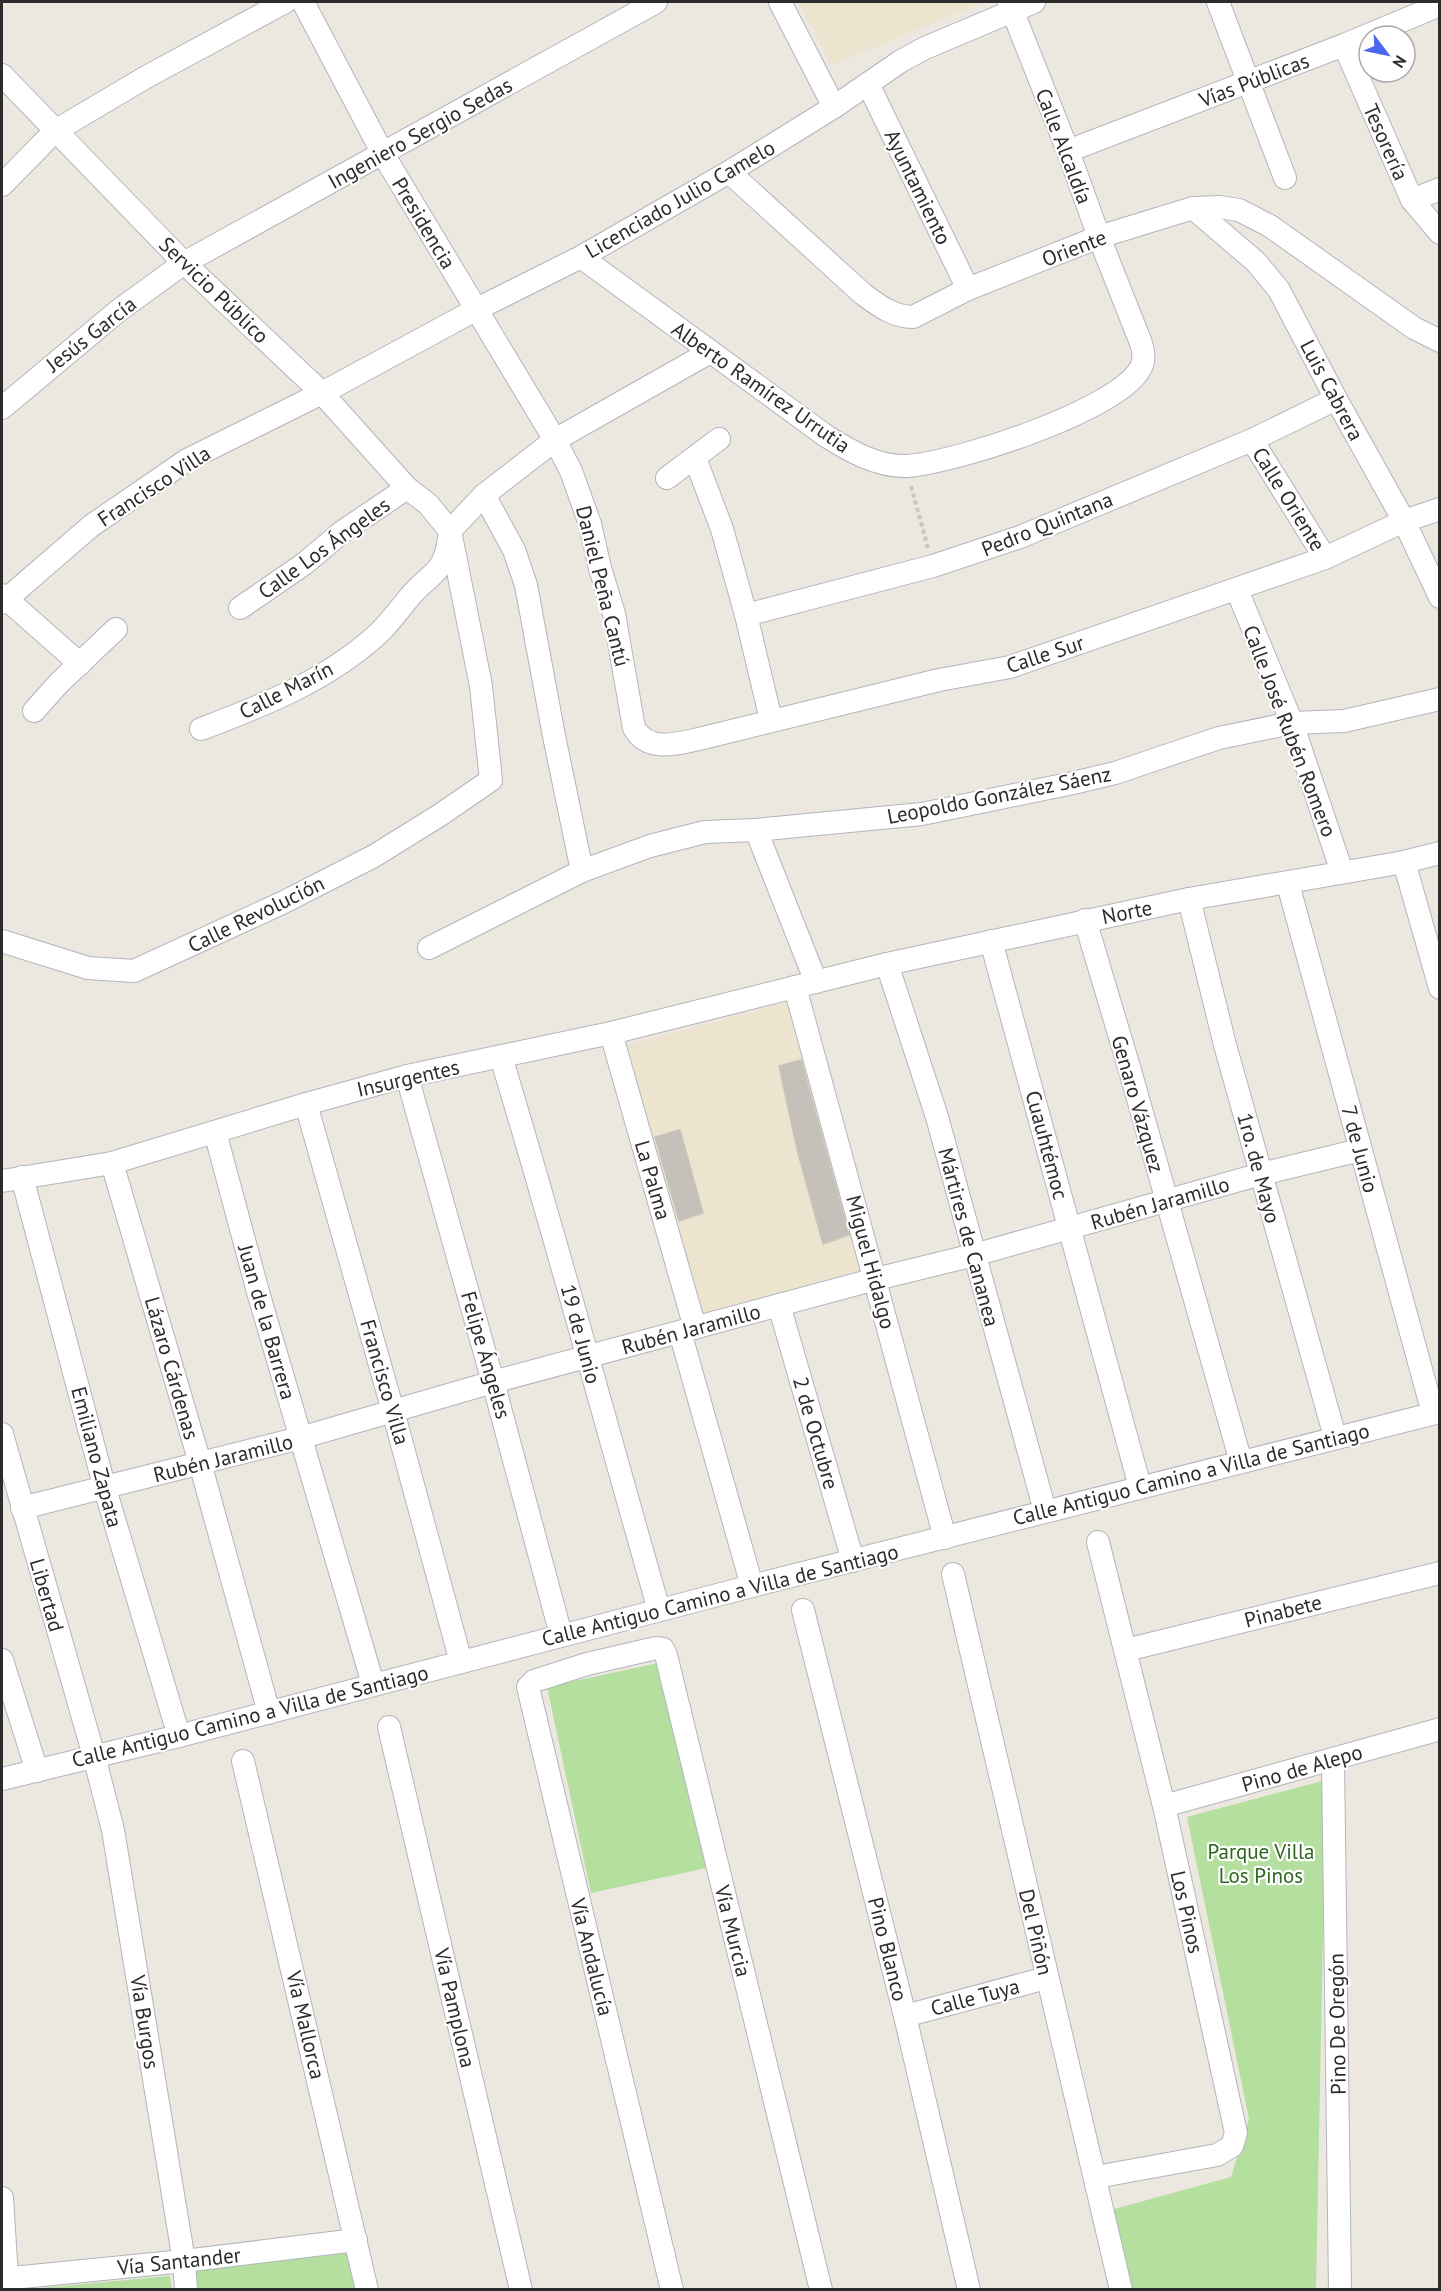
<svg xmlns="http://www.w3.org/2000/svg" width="1441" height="2291" font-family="'PT Sans',sans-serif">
  <rect width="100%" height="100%" fill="#ece7df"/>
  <g fill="#ede4d0">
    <path d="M798 2H983L832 65Z"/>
    <path d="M793 1001 866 1277 702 1320 626 1045Z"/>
  </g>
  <g fill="#b4df9f">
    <path d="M667 1661 711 1867 591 1893 547 1687Z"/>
    <path d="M1326 1780 1316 2289H1124L1107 2211 1231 2177 1249 2119 1187 1817Z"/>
    <path d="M354 2245 363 2289H192L189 2267Z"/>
    <path d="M170 2276 172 2289H30Z"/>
  </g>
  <g fill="#c5c1ba" stroke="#c8c3b8" stroke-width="1.5">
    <path d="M801 1060 849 1235 823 1244 798 1153 779 1066Z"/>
    <path d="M680 1130 703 1213 679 1221 655 1137Z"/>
  </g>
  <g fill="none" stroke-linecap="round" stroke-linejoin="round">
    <g stroke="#b2b5be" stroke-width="24">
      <g id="minor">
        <path d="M303 2 383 154 555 440 571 471 590 524 600 568 614 614 634 728C649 754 680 743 703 738L939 680 1010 667 1325 558 1404 521 1440 509"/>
        <path d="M780 2 834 107"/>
        <path d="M1218 2 1285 178"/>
        <path d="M1344 45 1412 200 1440 233"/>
        <path d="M2 75 184 263 322 393 407 488 428 504 450 531 484 495 555 440 710 352"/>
        <path d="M868 84 968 289"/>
        <path d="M1068 151 1344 45 1440 5"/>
        <path d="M729 172 863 294C878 305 893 317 913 317L968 289 1099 237 1193 208 1219 207 1239 210 1270 226 1414 328 1440 341"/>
        <path d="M2 185 55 131 148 76 285 2"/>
        <path d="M1412 200 1440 189"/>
        <path d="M1193 208 1256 262 1279 290 1336 399 1404 521 1440 597"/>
        <path d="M581 257 826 436C850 451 877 467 907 466 955 463 1116 411 1140 369 1145 361 1144 352 1141 343L1099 237 1068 151 1009 2"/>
        <path d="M2 408 118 311 184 263 656 2"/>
        <path d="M1252 440 1325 558"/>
        <path d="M695 458 722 529 746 615 771 720"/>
        <path d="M667 478 719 439"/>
        <path d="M484 495 514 550 526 585 554 736 582 871"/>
        <path d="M1237 590 1292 723 1342 872"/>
        <path d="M2 595 80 664"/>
        <path d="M2 603 91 526 187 460 322 393 477 309 581 257 729 172 834 107 901 61 925 48 1034 2"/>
        <path d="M240 608 304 564 342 532 407 488"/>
        <path d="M746 615 933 566 1020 537 1252 440 1336 399"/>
        <path d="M34 711 59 683 116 629"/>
        <path d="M201 729C265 705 330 679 380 632 392 620 402 606 413 593 433 572 445 571 449 538"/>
        <path d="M756 830 816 982"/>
        <path d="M1404 862 1440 988"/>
        <path d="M1288 884 1433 1413"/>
        <path d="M1189 899 1225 1045 1335 1437"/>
        <path d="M1085 920 1129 1067 1241 1462"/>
        <path d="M2 941 88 968 134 971 282 903 374 856 440 815 491 780 481 686 450 531"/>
        <path d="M991 941 1140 1487"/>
        <path d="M429 948 582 871 650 846 705 832 756 830 922 814 1073 783 1115 773 1219 738 1292 723 1344 721 1440 699"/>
        <path d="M887 964 937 1117 1045 1511"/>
        <path d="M795 987 945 1538"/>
        <path d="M611 1033 695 1328"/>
        <path d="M501 1057C557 1241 606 1426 659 1610"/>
        <path d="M407 1076 493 1382 561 1635"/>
        <path d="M306 1104 393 1411 461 1662"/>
        <path d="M215 1132 258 1292 373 1684"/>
        <path d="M112 1163 200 1463 269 1713"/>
        <path d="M22 1177 105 1489 179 1736"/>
        <path d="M2 1181 112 1163 306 1104 407 1076 611 1033 887 964 1189 899 1404 862 1440 853"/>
        <path d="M779 1305 853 1561"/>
        <path d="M680 1332 752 1586"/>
        <path d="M2 1434 94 1756 113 1830 184 2261 186 2290"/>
        <path d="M22 1508 300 1438 493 1382 876 1279 974 1255 1261 1174 1360 1150"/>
        <path d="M953 1574 1121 2290"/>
        <path d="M803 1610 905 2016 969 2290"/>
        <path d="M1126 1650 1440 1573"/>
        <path d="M2 1660 37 1771"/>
        <path d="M389 1727 521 2290"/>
        <path d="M1333 1759 1340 2290"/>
        <path d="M243 1761 367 2290"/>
        <path d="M2 1779 179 1736 752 1586 1440 1412"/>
        <path d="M1164 1806 1440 1729"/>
        <path d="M905 2016 1046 1978"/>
        <path d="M1096 2177 1217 2155 1232 2146 1236 2133 1164 1806 1098 1542"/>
        <path d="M2 2198 7 2278"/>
        <path d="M2 2279 184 2261 356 2240"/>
        <path d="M672 2290 528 1687 534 1681 587 1664 656 1648 663 1649 666 1655 821 2290"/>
      </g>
    </g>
    <path stroke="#c8c8c8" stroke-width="4" stroke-dasharray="4.5 3" stroke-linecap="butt" d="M911 486 928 548"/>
    <use href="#minor" stroke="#fff" stroke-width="22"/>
  </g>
  <g text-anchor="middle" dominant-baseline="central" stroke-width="4.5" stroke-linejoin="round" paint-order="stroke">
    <g font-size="21" fill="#2c2c2c" stroke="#fff">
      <text transform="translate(1254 80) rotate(-21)">Vías Públicas</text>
      <text transform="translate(420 133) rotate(-29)">Ingeniero Sergio Sedas</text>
      <text transform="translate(1386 142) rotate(66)">Tesorería</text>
      <text transform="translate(1064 146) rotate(69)">Calle Alcaldía</text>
      <text transform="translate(918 187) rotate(64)">Ayuntamiento</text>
      <text transform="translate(680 199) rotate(-30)">Licenciado Julio Camelo</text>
      <text transform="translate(424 223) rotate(59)">Presidencia</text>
      <text transform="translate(1074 248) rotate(-21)">Oriente</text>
      <text transform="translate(214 290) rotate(44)">Servicio Público</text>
      <text transform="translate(91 334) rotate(-38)">Jesús García</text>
      <text transform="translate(761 387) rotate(35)">Alberto Ramírez Urrutia</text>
      <text transform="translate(1332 390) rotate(62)">Luis Cabrera</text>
      <text transform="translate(154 486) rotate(-33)">Francisco Villa</text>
      <text transform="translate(1289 499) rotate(58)">Calle Oriente</text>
      <text transform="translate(1047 524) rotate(-22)">Pedro Quintana</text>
      <text transform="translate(324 548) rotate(-36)">Calle Los Ángeles</text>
      <text transform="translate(603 586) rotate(76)">Daniel Peña Cantú</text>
      <text transform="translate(1045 654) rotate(-18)">Calle Sur</text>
      <text transform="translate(286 690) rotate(-27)">Calle Marín</text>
      <text transform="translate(1290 731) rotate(69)">Calle José Rubén Romero</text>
      <text transform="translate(999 795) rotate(-11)">Leopoldo González Sáenz</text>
      <text transform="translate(1127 912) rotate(-11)">Norte</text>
      <text transform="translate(256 914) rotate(-26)">Calle Revolución</text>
      <text transform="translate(408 1078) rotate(-13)">Insurgentes</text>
      <text transform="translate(1138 1104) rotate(74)">Genaro Vázquez</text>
      <text transform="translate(1047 1145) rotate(75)">Cuauhtémoc</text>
      <text transform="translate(1360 1149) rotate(75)">7 de Junio</text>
      <text transform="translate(1259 1168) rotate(75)">1ro. de Mayo</text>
      <text transform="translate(653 1180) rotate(74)">La Palma</text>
      <text transform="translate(1160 1203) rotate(-16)">Rubén Jaramillo</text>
      <text transform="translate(969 1237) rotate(75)">Mártires de Cananea</text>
      <text transform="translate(871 1262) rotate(75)">Miguel Hidalgo</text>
      <text transform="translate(267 1322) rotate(74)">Juan de la Barrera</text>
      <text transform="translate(691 1329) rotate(-15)">Rubén Jaramillo</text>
      <text transform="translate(581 1334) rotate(75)">19 de Junio</text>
      <text transform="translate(486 1355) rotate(74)">Felipe Ángeles</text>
      <text transform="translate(172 1368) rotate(74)">Lázaro Cárdenas</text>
      <text transform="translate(385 1382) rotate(74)">Francisco Villa</text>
      <text transform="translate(816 1433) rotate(74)">2 de Octubre</text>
      <text transform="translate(97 1457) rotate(75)">Emiliano Zapata</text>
      <text transform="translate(223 1458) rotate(-14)">Rubén Jaramillo</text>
      <text transform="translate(1191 1474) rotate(-14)">Calle Antiguo Camino a Villa de Santiago</text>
      <text transform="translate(47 1595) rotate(74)">Libertad</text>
      <text transform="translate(720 1595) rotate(-14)">Calle Antiguo Camino a Villa de Santiago</text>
      <text transform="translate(1283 1611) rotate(-14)">Pinabete</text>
      <text transform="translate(250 1716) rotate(-14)">Calle Antiguo Camino a Villa de Santiago</text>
      <text transform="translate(1302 1768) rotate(-16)">Pino de Alepo</text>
      <text transform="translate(1187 1912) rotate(77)">Los Pinos</text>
      <text transform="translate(733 1931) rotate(76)">Vía Murcia</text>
      <text transform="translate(1036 1932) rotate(77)">Del Piñón</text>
      <text transform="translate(888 1949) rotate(76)">Pino Blanco</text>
      <text transform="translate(592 1957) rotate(76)">Vía Andalucía</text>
      <text transform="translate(975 1997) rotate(-15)">Calle Tuya</text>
      <text transform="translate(455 2008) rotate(77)">Vía Pamplona</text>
      <text transform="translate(145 2022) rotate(81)">Vía Burgos</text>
      <text transform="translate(1337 2024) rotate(-91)">Pino De Oregón</text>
      <text transform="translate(306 2025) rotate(77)">Vía Mallorca</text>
      <text transform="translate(179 2261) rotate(-6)">Vía Santander</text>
    </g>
    <g font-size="21" fill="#2d651f" stroke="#fff">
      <text x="1261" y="1851">Parque Villa<tspan x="1261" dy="24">Los Pinos</tspan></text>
    </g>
  </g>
  <rect width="1441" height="2291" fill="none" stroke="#2c2c2c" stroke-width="6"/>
  <g transform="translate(1387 54) rotate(122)"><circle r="28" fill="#ffffff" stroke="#ababab" stroke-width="1.5"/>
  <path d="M0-4.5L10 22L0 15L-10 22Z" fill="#4a67ee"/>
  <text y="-9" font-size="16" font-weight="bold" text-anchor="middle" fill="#2c2c2c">N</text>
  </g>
</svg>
